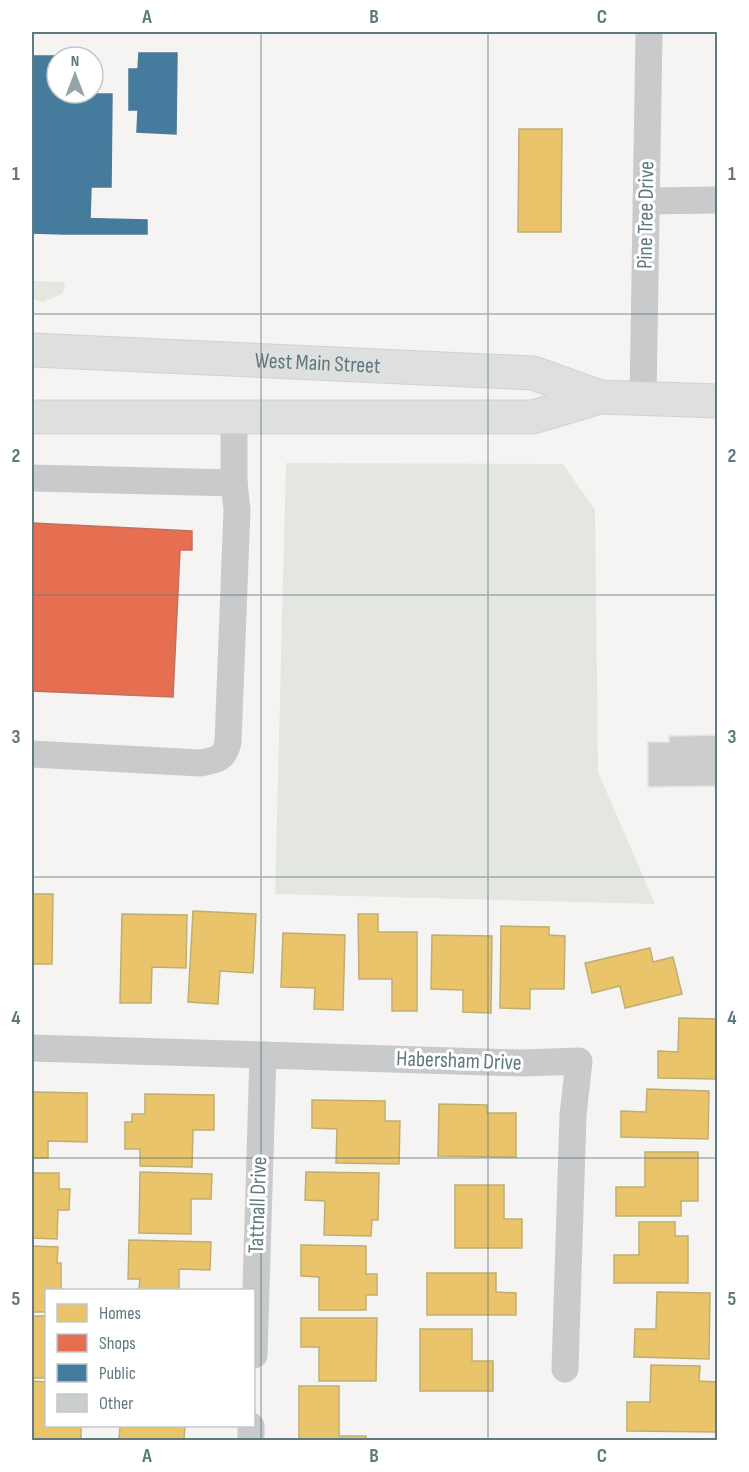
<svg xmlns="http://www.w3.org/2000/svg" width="749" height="1472" font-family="'Sofia Sans Condensed',sans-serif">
  <rect width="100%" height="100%" fill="#f5f4f3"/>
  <g fill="#e4e6e0">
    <path d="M32 281 64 282 65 288 61 294 43 302 32 299Z"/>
    <path d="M286 463 563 464 595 510 598 772 655 904 275 894Z"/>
  </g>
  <g fill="#e9c46a" stroke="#c0ae70" stroke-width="1.5">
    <path d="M519 129H562L561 232H518Z"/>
    <path d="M32 894H53L52 964H32Z"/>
    <path d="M193 911 256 914 253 973 220 971 218 1004 188 1002Z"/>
    <path d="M122 914 187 915 186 968 152 967 151 1003H120Z"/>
    <path d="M358 914H378V932H417V1011H392V979H359Z"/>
    <path d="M501 926 549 927V935L565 936 564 989H530V1009L500 1008Z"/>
    <path d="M283 933 345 935 343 1010 314 1009 315 988 281 987Z"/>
    <path d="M432 935 492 936 491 1013 463 1012V990L431 989Z"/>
    <path d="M650 948 653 962 673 957 682 994 625 1008 620 986 592 993 585 963Z"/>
    <path d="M679 1018 718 1019V1079L658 1078V1051L678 1052Z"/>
    <path d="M647 1089 709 1091 708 1139 621 1137V1111L646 1112Z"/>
    <path d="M32 1092 87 1093V1142L48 1141V1158H32Z"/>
    <path d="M145 1094 214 1095V1130H193L192 1167 140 1166V1149H125V1122H132V1114H145Z"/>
    <path d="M312 1100 385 1101V1121H400L399 1164 336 1163 337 1129 312 1128Z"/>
    <path d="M439 1104 487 1105V1113H516V1157L438 1156Z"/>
    <path d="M645 1152H698V1201H681V1216H616V1187H645Z"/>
    <path d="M140 1172 212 1174 211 1199H191V1234L139 1233Z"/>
    <path d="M306 1172 379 1173 378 1220H372L371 1236 324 1235 325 1201 305 1200Z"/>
    <path d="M32 1173H59V1189H70L69 1210H58L57 1239 32 1238Z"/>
    <path d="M455 1185H504V1219H522V1248H455Z"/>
    <path d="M639 1222H675V1236H688V1283H614V1255H639Z"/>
    <path d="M129 1240 211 1242 210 1270 179 1269V1290H139L140 1279H128Z"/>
    <path d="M301 1245 366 1246V1274H377V1295H366V1310H319V1277L301 1276Z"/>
    <path d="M32 1246 58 1247 57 1263H61V1290H46V1312H32Z"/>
    <path d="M427 1273H496V1292L516 1293V1315H427Z"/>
    <path d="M657 1292 710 1293 709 1359 634 1357 635 1329H656Z"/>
    <rect x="32" y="1316" width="14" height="62"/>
    <path d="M301 1318H377L376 1381H319V1347H301Z"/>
    <path d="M420 1329H472V1361H493V1391H420Z"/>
    <path d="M651 1365 700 1366 699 1381 718 1382 717 1432 627 1431V1402H650Z"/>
    <path d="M32 1381 46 1382V1426H81V1440L32 1439Z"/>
    <path d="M299 1386H339V1436H366V1440H299Z"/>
    <path d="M138 1426H185L184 1440H119L120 1427H138Z"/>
  </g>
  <path fill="#e76f51" stroke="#be725f" stroke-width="1.5" d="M32 523 192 531V550H180L173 697 32 691Z"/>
  <g fill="#457b9d" stroke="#4d7a94" stroke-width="1.5">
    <path d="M139 53H177L176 134 137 132 138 110H129V69H138Z"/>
    <path d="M32 56H70L57 57V93H93L94 62 93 94H112L111 187H91L90 219 65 218 64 234 32 233Z"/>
    <path d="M65 218 147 220V234H64Z"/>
  </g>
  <path fill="#cccece" stroke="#e4e4e3" stroke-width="1.5" d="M718 735V786L648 787V742H669V736Z"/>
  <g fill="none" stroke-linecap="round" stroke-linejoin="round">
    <g stroke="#d1d2d2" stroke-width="35">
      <g id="major">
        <path id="s1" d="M32 350 533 373 600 397 718 401"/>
        <path d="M32 417H533L600 397"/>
      </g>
    </g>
    <g stroke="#c9cacb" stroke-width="27">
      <path d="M646 201 718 200"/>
      <path d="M643 399 649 32"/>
      <path d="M32 478 234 483"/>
      <path d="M32 754 200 763C216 760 224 760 228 742L237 510 234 483V418"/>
      <path d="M32 1048 522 1063 579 1061 573 1115 565 1369"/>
      <path d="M254 1355 263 1055"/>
      <path d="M251 1440V1426"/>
    </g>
    <use href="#major" stroke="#dedfdf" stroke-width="33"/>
  </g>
  <path fill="none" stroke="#60797f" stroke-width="1.5" stroke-opacity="0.55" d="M261 32V1440M488 32V1440M32 314H718M32 595H718M32 877H718M32 1158H718"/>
  <g text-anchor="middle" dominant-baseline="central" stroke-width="6" stroke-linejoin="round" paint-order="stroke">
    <g font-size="22" fill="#60797f" stroke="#fff">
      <text transform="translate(646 215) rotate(-89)">Pine Tree Drive</text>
      <text stroke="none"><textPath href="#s1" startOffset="286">West Main Street</textPath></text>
      <text transform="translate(459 1061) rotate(2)">Habersham Drive</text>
      <text transform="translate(258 1205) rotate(-88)">Tattnall Drive</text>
    </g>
  </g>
  <rect width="749" height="1472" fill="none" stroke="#ffffff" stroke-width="66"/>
  <rect x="45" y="1289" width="210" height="138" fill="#ffffff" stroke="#bfc9cc" stroke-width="1.5"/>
  <rect x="57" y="1304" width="30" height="18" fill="#e9c46a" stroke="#bfc9cc" stroke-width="1.5"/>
  <text x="99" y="1319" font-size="18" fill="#60797f">Homes</text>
  <rect x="57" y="1334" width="30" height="18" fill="#e76f51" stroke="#bfc9cc" stroke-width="1.5"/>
  <text x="99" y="1349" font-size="18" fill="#60797f">Shops</text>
  <rect x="57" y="1364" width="30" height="18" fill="#457b9d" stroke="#bfc9cc" stroke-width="1.5"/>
  <text x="99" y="1379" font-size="18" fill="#60797f">Public</text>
  <rect x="57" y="1394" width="30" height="18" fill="#cccece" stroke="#bfc9cc" stroke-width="1.5"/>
  <text x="99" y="1409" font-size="18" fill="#60797f">Other</text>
  <g transform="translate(75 75)"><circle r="28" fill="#ffffff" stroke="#bfc9cc" stroke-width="1.5"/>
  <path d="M0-4.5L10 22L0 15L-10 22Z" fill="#94a4a8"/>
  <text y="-9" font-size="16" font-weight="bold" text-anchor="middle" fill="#60797f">N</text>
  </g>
  <rect x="33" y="33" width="683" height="1406" fill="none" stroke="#60797f" stroke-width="2"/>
  <g font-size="20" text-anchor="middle" font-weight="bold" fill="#60797f">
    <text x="147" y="23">A</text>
    <text x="374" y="23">B</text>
    <text x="602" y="23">C</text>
    <text x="16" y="180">1</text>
    <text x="732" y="180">1</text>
    <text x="16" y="462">2</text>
    <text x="732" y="462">2</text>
    <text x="16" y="743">3</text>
    <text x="732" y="743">3</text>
    <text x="16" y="1024">4</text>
    <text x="732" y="1024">4</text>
    <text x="16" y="1305">5</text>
    <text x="732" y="1305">5</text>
    <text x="147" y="1462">A</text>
    <text x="374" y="1462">B</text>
    <text x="602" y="1462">C</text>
  </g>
</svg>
